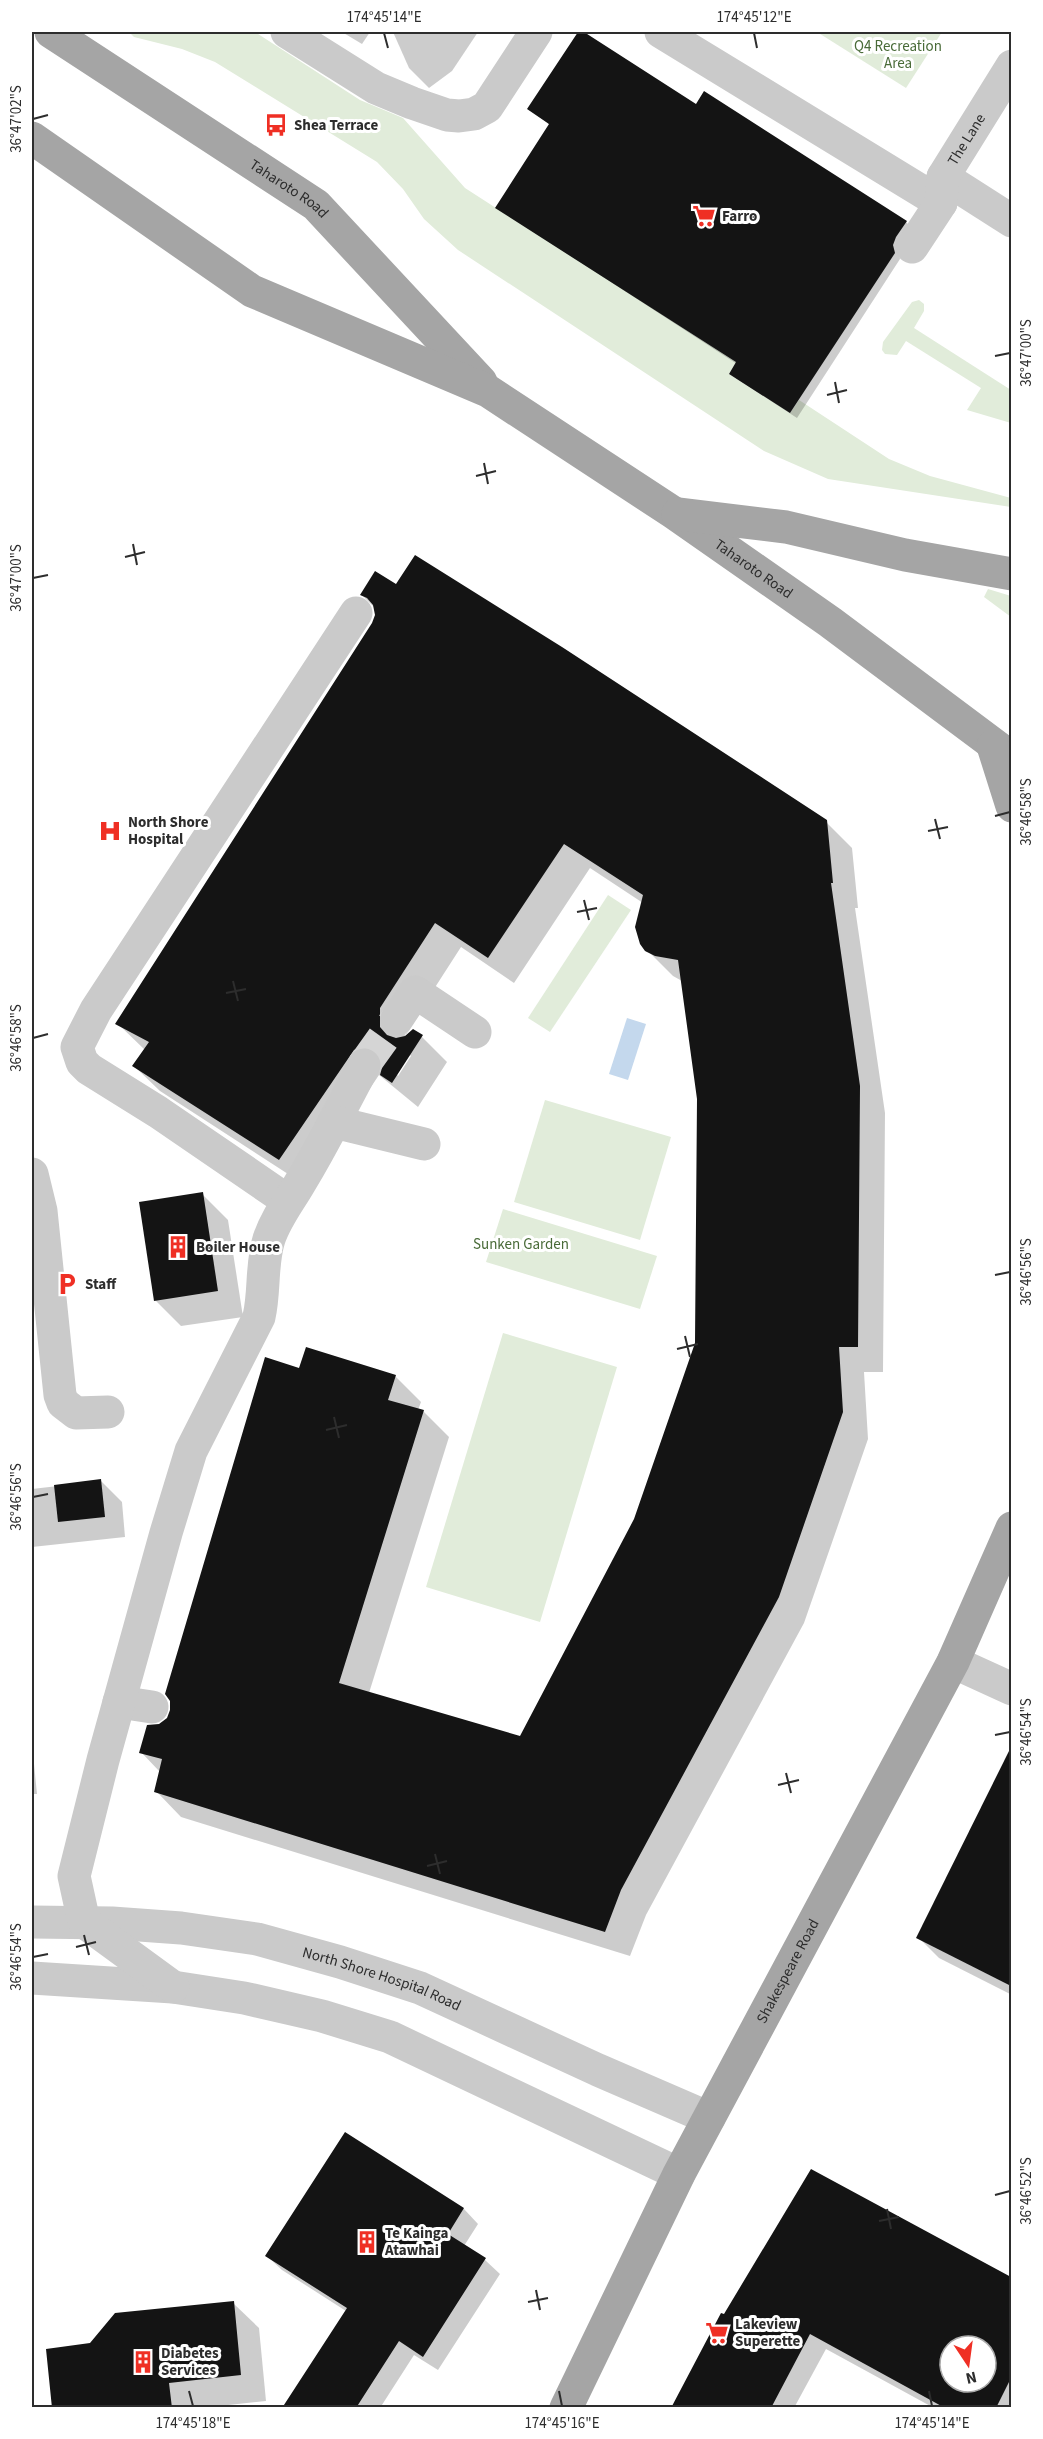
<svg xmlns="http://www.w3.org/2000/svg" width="1043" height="2439" font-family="'Source Sans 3',sans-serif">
  <rect width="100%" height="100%" fill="#fff"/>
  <g fill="#e1ecda">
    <path d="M129 32H255L360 100 403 118 465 188 736 362 729 374 790 413 799 400 889 459 930 476 1011 498V507L828 479 764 451 458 250 424 219 403 189 377 162 215 62 182 49 134 37Z"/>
    <path d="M817 32H942L906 88Z"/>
    <path d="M919 300 924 304V311L914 328 1011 390V423L967 410 981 388 906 341 897 355 885 354 882 350 883 342 912 302Z"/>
    <path d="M988 589 1011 596V617L984 597Z"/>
    <path d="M608 895 631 910 550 1032 528 1018Z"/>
    <path d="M545 1100 671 1137 640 1240 514 1202Z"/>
    <path d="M503 1209 657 1256 640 1309 486 1262Z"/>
    <path d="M503 1333 617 1367 540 1622 426 1587Z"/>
  </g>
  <path fill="#c4d8ed" d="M627 1018 646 1024 628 1080 609 1074Z"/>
  <g fill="#0003" fill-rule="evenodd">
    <path d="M342 32H370L362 44Z"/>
    <path d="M393 32H478L452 71 429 88 409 68Z"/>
    <path d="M580 32 696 106 906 222 912 228 899 252 900 259 797 418 737 379 731 374 737 364 497 208 550 125 529 109Z"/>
    <path d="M397 586 826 822 852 848 858 908H855L885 1113 883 1372H864L868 1439 804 1623 646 1915 630 1956 181 1817 156 1791 160 1772 141 1752 160 1726 168 1719 300 1370 395 1376 421 1402 418 1410 423 1411 449 1437 369 1693 520 1738 636 1520 697 1343 698 1099 682 981 673 976 647 950 643 903 590 868 514 983 461 947 405 1034V1038L422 1037 447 1062 418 1107 379 1075 305 1185 160 1091 134 1066 145 1050 117 1023 373 624 376 615 375 608 362 595ZM409 1054 411 1056 398 1076 396 1073Z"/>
    <path d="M202 1194 228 1220 243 1317 181 1326 155 1300Z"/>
    <path d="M101 1481 122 1502 125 1537 32 1547V1489Z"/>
    <path d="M32 1744 37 1794H32Z"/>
    <path d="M1012 1787V1995L939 1958 918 1937 990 1793Z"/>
    <path d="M346 2134 464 2209 478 2224 464 2246 485 2260 500 2274 438 2370 414 2355 380 2408H284L346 2311 282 2270 267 2256Z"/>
    <path d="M811 2171 1012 2278V2408H934L826 2349 794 2408H677L725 2316ZM950 2346H986V2382H950Z"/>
    <path d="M233 2303 259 2328 266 2401 201 2408H54L91 2345Z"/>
  </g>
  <g fill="#141414" fill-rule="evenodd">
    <path d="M578 32H584L696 104 704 91 907 221 896 237 893 245 895 253 790 413 729 374 736 362 495 208 549 124 527 109Z"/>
    <path d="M415 555 562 647 827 820 833 883H831L860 1086 858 1347H839L843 1412 779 1597 621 1890 605 1932 154 1792 162 1759 139 1753 147 1725 159 1724 167 1718 170 1710V1701L165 1694 265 1357 299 1368 306 1347 396 1375 388 1400 424 1410 339 1683 520 1736 634 1519 695 1343 697 1099 678 960 655 956 645 951 640 944 635 927 643 895 564 844 488 958 435 923 380 1008V1027L387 1035 396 1038 405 1036 413 1029 423 1035 392 1083 380 1075 383 1064 379 1055 373 1049 363 1046 354 1050 279 1160 132 1066 149 1042 115 1024 372 623 375 615 373 605 367 598 360 595 375 571 396 584Z"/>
    <path d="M203 1192 218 1291 154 1301 139 1202Z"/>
    <path d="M101 1479 105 1517 58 1522 54 1485Z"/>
    <path d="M1011 1747V1986L916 1938Z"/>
    <path d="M345 2132 464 2208 448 2234 486 2258 423 2357 399 2341 356 2408H282L347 2308 265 2256Z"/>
    <path d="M811 2169 1011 2277V2378L996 2408H945L810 2334 771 2408H671L721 2313 724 2314ZM950 2346H986V2382H950Z"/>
    <path d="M234 2301 241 2375 169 2383 172 2408H52L46 2349 90 2343 115 2313Z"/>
  </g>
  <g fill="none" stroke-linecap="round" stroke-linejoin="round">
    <path stroke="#d5d5d5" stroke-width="33" stroke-dasharray="33 16" stroke-linecap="butt" d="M364 1065 397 1019"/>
    <g stroke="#cacaca" stroke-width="33">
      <path d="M287 32 376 88 412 103 447 115 459 116 474 114 487 107 536 32"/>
      <path d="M661 32 941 203"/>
      <path d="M943 177 1012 221"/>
      <path id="s1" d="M912 247 941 203 943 177 1012 66"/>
      <path d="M397 1019 415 992 475 1032"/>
      <path d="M334 1122 364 1065"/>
      <path d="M32 1174 41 1211 60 1395 63 1403 76 1413 108 1412"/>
      <path d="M288 1201 158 1112 89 1069 82 1062 77 1047 96 1010 356 613"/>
      <path d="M953 1662 1012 1689"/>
      <path d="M119 1702 152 1707"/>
      <path id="s2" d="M32 1922 112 1923 181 1928 257 1939 340 1962 420 1988 598 2070 709 2118"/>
      <path d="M32 1978 173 1987 244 1998 322 2016 390 2037 679 2174"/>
      <path d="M173 1987 84 1922 74 1876 103 1760 166 1533 191 1451 259 1317C265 1291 261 1264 269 1239 276 1218 289 1202 300 1183 312 1163 323 1143 334 1122L424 1144"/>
    </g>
    <g stroke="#a5a5a5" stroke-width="33">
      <path id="s3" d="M51 32 316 205 481 382"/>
      <path id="s4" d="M32 138 252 291 488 391 674 513 830 622 1012 758"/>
      <path d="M678 514 786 527 905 555 1012 574"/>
      <path d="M993 746 1012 806"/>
      <path id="s5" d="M566 2408 679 2174 953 1662 1012 1528"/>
    </g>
  </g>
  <path fill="none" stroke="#2d2d2d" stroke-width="2" d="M384 33 388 48M754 33 757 48M33 119 48 115M995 356 1010 353M835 382 839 403M827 395 847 390M484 463 488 484M476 476 496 471M133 544 137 565M125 557 145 552M33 578 48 575M995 816 1010 812M935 819 940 839M928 831 948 827M584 900 589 920M577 912 597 908M233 981 238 1001M226 993 246 989M33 1038 48 1034M995 1275 1010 1272M685 1336 690 1357M677 1349 698 1344M334 1417 339 1438M326 1430 347 1425M33 1497 48 1494M995 1735 1010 1732M786 1773 791 1793M778 1785 799 1780M435 1854 440 1874M427 1866 447 1861M84 1935 89 1955M76 1947 96 1942M33 1957 48 1954M995 2195 1010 2191M887 2209 891 2229M879 2221 899 2217M536 2290 540 2310M528 2302 548 2298M189 2391 193 2406M559 2391 562 2406M929 2391 932 2406"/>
  <defs>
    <g id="bus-bare" transform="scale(1.8)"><path d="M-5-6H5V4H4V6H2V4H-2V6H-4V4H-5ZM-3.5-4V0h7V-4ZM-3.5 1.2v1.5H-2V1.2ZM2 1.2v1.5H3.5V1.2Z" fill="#ef2f24" stroke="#fff" stroke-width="2.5" paint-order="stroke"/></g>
    <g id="supermarket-bare" transform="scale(1.8)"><path d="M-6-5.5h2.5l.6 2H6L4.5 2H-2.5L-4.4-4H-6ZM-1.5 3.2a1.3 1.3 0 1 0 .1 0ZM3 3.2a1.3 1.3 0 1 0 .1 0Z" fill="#ef2f24" stroke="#fff" stroke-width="2.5" paint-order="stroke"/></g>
    <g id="hospital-bare" transform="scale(1.8)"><path d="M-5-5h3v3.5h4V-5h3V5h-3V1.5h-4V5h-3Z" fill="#ef2f24" stroke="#fff" stroke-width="2.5" paint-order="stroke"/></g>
    <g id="building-bare" transform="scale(1.8)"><path d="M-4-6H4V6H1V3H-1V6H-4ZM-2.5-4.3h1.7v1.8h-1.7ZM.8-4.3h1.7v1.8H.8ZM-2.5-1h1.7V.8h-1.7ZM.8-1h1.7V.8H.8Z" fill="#ef2f24" stroke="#fff" stroke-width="2.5" paint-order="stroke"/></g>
    <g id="parking-bare" transform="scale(1.8)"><path d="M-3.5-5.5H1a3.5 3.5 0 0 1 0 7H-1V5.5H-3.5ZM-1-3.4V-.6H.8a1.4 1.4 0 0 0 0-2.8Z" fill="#ef2f24" stroke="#fff" stroke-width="2.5" paint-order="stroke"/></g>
  </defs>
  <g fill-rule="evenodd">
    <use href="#bus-bare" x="276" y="125"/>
    <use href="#supermarket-bare" x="704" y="216"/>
    <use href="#hospital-bare" x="110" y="831"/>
    <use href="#building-bare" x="178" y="1247"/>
    <use href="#parking-bare" x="67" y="1284"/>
    <use href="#building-bare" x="367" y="2242"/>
    <use href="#supermarket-bare" x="717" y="2333"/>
    <use href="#building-bare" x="143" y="2362"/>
  </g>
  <g text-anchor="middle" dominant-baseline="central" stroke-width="6" stroke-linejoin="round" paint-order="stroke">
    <g font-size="15" fill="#496b38" stroke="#fff">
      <text x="898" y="46">Q4 Recreation<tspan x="898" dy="17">Area</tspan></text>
      <text x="521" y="1244">Sunken Garden</text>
    </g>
    <g font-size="15" font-weight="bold" fill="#2d2d2d" stroke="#fff" text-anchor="start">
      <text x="294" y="125">Shea Terrace</text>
      <text x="722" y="216">Farro</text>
      <text x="128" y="822">North Shore<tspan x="128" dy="17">Hospital</tspan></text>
      <text x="196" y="1247">Boiler House</text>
      <text x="85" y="1284">Staff</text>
      <text x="385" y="2233">Te Kainga<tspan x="385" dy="17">Atawhai</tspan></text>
      <text x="735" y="2324">Lakeview<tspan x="735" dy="17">Superette</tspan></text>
      <text x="161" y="2353">Diabetes<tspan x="161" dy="17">Services</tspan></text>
    </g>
    <g font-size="15" fill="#2d2d2d" stroke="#fff">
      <text stroke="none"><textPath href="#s1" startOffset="123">The Lane</textPath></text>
      <text stroke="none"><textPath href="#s3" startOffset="285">Taharoto Road</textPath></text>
      <text stroke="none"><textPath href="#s4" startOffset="844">Taharoto Road</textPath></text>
      <text stroke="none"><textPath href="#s5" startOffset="490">Shakespeare Road</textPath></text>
      <text stroke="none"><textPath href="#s2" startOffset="357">North Shore Hospital Road</textPath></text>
    </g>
  </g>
  <rect width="1043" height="2439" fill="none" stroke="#ffffff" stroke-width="66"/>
  <g transform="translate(968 2364) rotate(167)"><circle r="28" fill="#ffffff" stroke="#ababab" stroke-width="1.5"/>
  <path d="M0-4.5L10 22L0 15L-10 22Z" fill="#ef2f24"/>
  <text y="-9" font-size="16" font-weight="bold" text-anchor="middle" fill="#2d2d2d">N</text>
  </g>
  <rect x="33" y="33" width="977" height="2373" fill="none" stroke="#2d2d2d" stroke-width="2"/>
  <g font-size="15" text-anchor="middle" fill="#2d2d2d">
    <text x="384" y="22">174°45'14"E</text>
    <text x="754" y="22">174°45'12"E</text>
    <text transform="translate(16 119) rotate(-90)" y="5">36°47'02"S</text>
    <text transform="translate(1026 353) rotate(-90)" y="5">36°47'00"S</text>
    <text transform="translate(16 578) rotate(-90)" y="5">36°47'00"S</text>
    <text transform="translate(1026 812) rotate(-90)" y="5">36°46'58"S</text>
    <text transform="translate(16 1038) rotate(-90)" y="5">36°46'58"S</text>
    <text transform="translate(1026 1272) rotate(-90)" y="5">36°46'56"S</text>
    <text transform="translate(16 1497) rotate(-90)" y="5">36°46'56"S</text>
    <text transform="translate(1026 1732) rotate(-90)" y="5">36°46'54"S</text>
    <text transform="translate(16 1957) rotate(-90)" y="5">36°46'54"S</text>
    <text transform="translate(1026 2191) rotate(-90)" y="5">36°46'52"S</text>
    <text x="193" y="2428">174°45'18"E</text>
    <text x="562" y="2428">174°45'16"E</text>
    <text x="932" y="2428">174°45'14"E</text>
  </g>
</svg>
